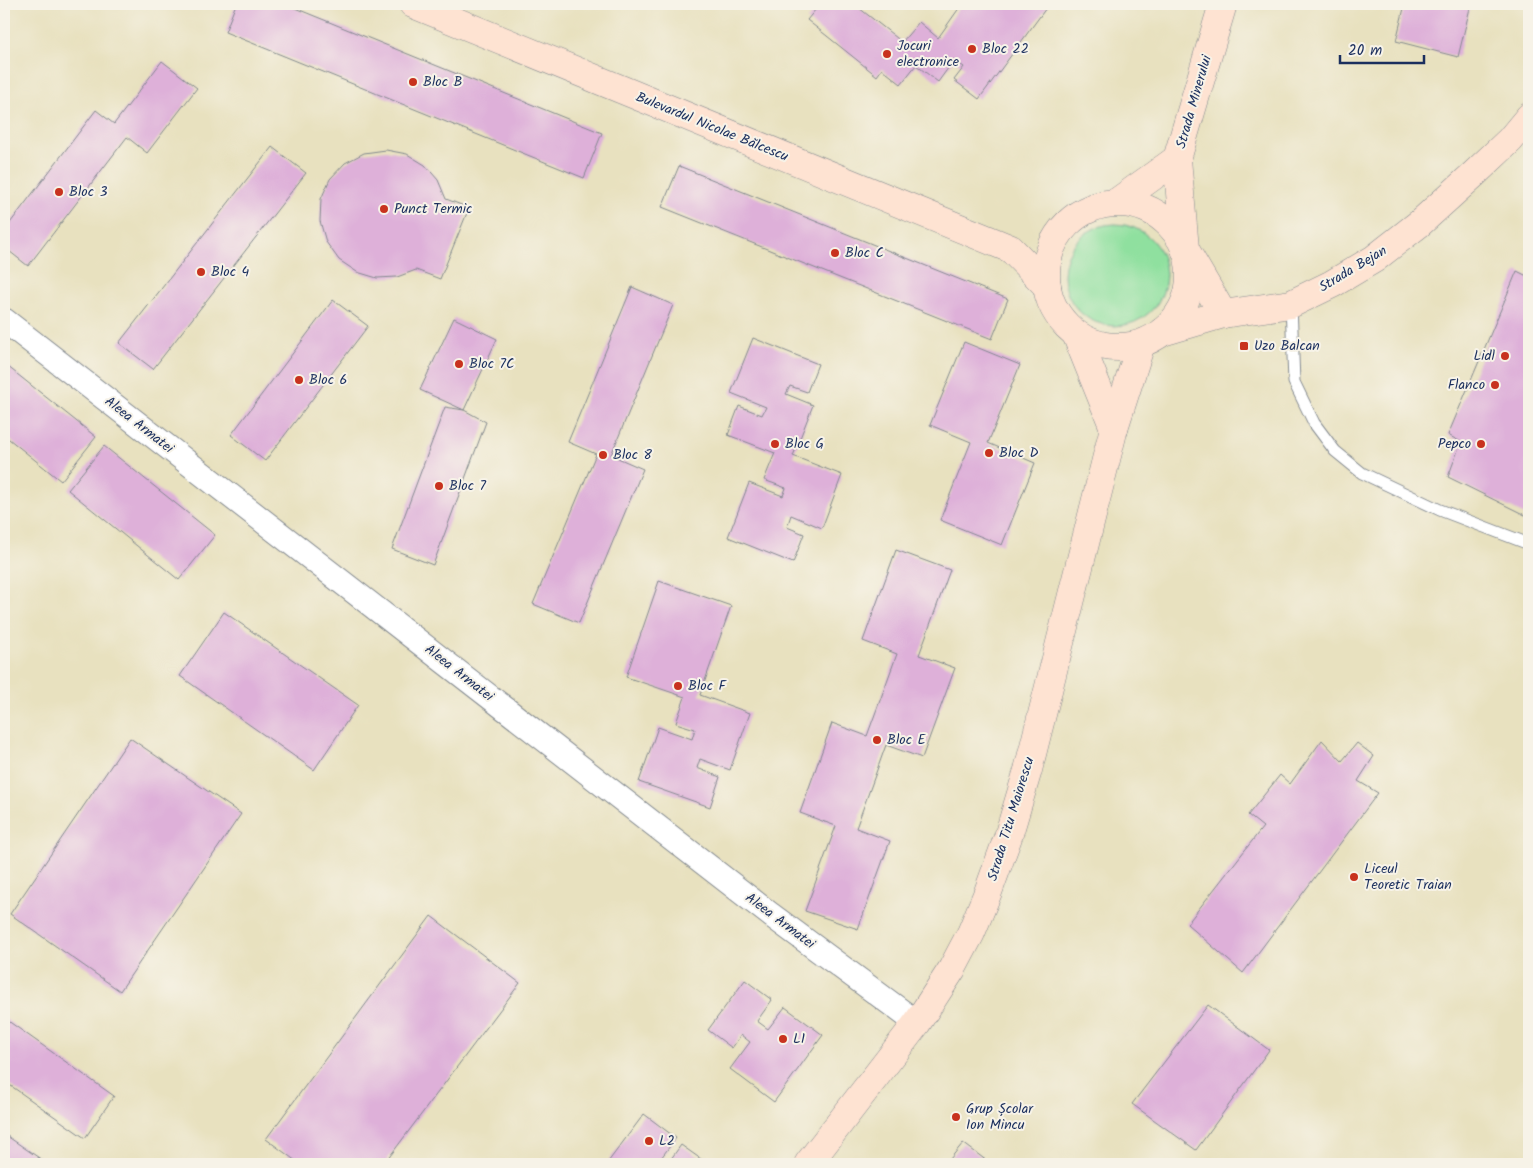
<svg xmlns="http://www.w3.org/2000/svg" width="1533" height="1168" font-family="Kalam,sans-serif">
  <rect width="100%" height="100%" fill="#f7f3e8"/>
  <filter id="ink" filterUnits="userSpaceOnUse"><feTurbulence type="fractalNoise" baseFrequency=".02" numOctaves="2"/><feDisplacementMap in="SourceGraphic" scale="10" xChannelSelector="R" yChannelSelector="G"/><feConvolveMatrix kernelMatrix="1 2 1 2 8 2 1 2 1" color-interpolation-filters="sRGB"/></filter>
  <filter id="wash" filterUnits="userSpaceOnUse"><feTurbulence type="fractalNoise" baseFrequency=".0096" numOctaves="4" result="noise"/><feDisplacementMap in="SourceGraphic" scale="20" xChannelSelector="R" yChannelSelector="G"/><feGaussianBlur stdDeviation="1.12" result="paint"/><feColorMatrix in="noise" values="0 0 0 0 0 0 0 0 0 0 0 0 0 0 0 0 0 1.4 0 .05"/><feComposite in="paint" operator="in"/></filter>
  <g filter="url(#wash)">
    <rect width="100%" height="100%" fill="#e8e1bf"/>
    <circle fill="#8fe09f" stroke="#55887e" cx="1115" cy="275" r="51"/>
    <g id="blocks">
      <g fill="#deb0d9">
        <path d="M236 4H285L602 133 584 178 225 32Z"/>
        <path d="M820 4H854L902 42 919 22 938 38 962 4H1049L979 99 954 80 964 67 954 60 938 82 916 65 901 84 882 69 877 76 807 20Z"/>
        <path d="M1405 4H1471L1458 57 1396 41Z"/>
        <path d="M162 61 197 88 147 153 127 137 28 266 4 247V231L96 110 114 124Z"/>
        <path d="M272 147 306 173 153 369 119 343Z"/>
        <path d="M386 150 407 154 425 165 438 180 446 199 469 208 440 279 416 270 397 277 377 278 357 272 339 260 326 242 320 221 321 199 330 179 345 163 364 153Z"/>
        <path d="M679 166 1008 299 992 339 662 207Z"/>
        <path d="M1517 271 1529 277V517L1448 477 1461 442 1448 435Z"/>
        <path d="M632 287 673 305 611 455 643 469 579 623 533 604 596 454 568 442Z"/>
        <path d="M333 300 368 326 265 461 231 435Z"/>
        <path d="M454 318 497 339 464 410 420 390Z"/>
        <path d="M753 338 818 364 807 392 790 386 786 394 813 405 793 456 842 475 822 528 791 515 787 527 804 534 793 563 728 537 749 483 783 496 786 488 764 480 775 453 728 435 739 406 762 415 766 407 731 393Z"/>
        <path d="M964 342 1020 365 988 443 1035 463 1002 545 940 520 971 442 930 425Z"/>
        <path d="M7 366 96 437 61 481 4 435V369Z"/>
        <path d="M445 407 464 410 486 422 433 565 392 549Z"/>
        <path d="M104 446 215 535 179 580 68 490Z"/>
        <path d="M896 550 950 570 919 655 955 668 922 758 886 745 856 828 890 841 858 929 805 911 836 826 800 813 832 723 867 736 897 654 863 641Z"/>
        <path d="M659 581 731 606 700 695 750 713 730 770 700 759 697 768 720 777 710 807 639 782 658 727 692 739 695 729 676 723 685 697 626 677Z"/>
        <path d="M224 612 358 705 314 770 180 676Z"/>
        <path d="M130 738 241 814 120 991 10 914Z"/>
        <path d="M1322 740 1342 761 1357 743 1374 756 1358 781 1378 793 1243 973 1187 924 1263 827 1248 815 1280 775 1290 784Z"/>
        <path d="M431 916 520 983 384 1164H300L266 1139Z"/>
        <path d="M745 980 772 1000 757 1021 768 1029 785 1007 823 1035 774 1102 730 1069 750 1042 741 1035 732 1048 708 1030Z"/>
        <path d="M1208 1005 1269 1050 1196 1150 1132 1104Z"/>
        <path d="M4 1018 114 1096 85 1138 4 1081Z"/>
        <path d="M644 1114 676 1138 661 1158 668 1163 681 1145 708 1164H611L608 1162Z"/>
        <path d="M4 1134 48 1164H4Z"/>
        <path d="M963 1143 991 1164H946Z"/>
      </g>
    </g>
  </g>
  <g filter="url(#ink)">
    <use href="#blocks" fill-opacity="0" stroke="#82888e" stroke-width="1"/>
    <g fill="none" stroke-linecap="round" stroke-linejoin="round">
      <g stroke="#82888e" stroke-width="13">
        <path id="lane" d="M1291 304 1294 382 1314 423 1335 451 1362 473 1440 510 1529 544"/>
      </g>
      <g stroke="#82888e" stroke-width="26">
        <path id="street" d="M4 320 771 915 917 1023"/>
      </g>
      <g stroke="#82888e" stroke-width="29">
        <g id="secondary">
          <path d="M413 4 1011 249 1047 286"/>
          <path d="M1177 159 1185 249 1223 314"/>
          <path d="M1117 202 1177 159 1223 4"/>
          <circle cx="1118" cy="275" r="72"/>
          <path d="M1162 332 1223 314 1291 304 1332 284 1374 259 1420 223 1474 174 1510 140 1529 117"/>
          <path d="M1076 334 1114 428"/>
          <path d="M808 1164 917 1023 952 969 971 933 988 892 1008 837 1028 770 1114 428 1141 344"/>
        </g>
      </g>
      <use href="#lane" stroke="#fff" stroke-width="11"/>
      <use href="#street" stroke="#fff" stroke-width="24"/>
      <use href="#secondary" stroke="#fee3d2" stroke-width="28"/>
    </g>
  </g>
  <g fill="#c8321e" stroke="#f7f3e8" stroke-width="2">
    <circle cx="972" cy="49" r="5"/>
    <circle cx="887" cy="54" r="5"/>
    <circle cx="413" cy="82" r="5"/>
    <circle cx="59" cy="192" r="5"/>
    <circle cx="384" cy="209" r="5"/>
    <circle cx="835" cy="253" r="5"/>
    <circle cx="201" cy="272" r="5"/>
    <rect x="1239" y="341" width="10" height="10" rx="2.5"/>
    <circle cx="1505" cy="356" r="5"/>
    <circle cx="459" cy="364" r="5"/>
    <circle cx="299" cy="380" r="5"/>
    <circle cx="1495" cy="385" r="5"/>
    <circle cx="775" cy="444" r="5"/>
    <circle cx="1481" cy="444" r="5"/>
    <circle cx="989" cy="453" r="5"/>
    <circle cx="603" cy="455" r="5"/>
    <circle cx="439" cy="486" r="5"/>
    <circle cx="678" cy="686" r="5"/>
    <circle cx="877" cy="740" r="5"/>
    <circle cx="1354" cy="877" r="5"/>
    <circle cx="783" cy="1039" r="5"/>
    <circle cx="956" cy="1117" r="5"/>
    <circle cx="649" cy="1141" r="5"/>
  </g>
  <g text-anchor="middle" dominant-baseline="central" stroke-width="4" stroke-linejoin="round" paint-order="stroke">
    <g font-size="14" fill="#1b2f5e" stroke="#f7f3e8" text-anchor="start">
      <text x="897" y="46">Jocuri<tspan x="897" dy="16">electronice</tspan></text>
      <text x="982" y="49">Bloc 22</text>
      <text x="423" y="82">Bloc B</text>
      <text x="69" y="192">Bloc 3</text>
      <text x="394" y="209">Punct Termic</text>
      <text x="845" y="253">Bloc C</text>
      <text x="211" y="272">Bloc 4</text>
      <text x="1254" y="346">Uzo Balcan</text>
      <text x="1495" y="356" text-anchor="end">Lidl</text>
      <text x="469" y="364">Bloc 7C</text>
      <text x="309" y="380">Bloc 6</text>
      <text x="1485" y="385" text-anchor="end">Flanco</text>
      <text x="785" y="444">Bloc G</text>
      <text x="1471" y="444" text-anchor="end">Pepco</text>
      <text x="999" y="453">Bloc D</text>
      <text x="613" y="455">Bloc 8</text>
      <text x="449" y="486">Bloc 7</text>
      <text x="688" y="686">Bloc F</text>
      <text x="887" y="740">Bloc E</text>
      <text x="1364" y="869">Liceul<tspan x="1364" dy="16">Teoretic Traian</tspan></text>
      <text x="793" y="1039">L1</text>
      <text x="966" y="1109">Grup Școlar<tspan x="966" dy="16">Ion Mincu</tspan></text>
      <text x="659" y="1141">L2</text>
    </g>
    <g font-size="14" fill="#1b2f5e" stroke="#f7f3e8">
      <text transform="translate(1194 102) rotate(-74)">Strada Minerului</text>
      <text transform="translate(712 127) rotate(22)">Bulevardul Nicolae Bălcescu</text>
      <text transform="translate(1353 269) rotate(-31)">Strada Bejan</text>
      <text transform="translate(139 425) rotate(38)">Aleea Armatei</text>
      <text transform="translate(459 673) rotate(38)">Aleea Armatei</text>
      <text transform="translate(1011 819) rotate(-73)">Strada Titu Maiorescu</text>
      <text transform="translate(780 921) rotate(37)">Aleea Armatei</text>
    </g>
  </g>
  <rect width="1533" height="1168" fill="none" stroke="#f7f3e8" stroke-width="20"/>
  <path d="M1340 55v8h84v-8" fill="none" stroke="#1b2f5e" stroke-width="2.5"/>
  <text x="1348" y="55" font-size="15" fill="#1b2f5e" stroke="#f7f3e8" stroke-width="4" paint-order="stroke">20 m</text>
</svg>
